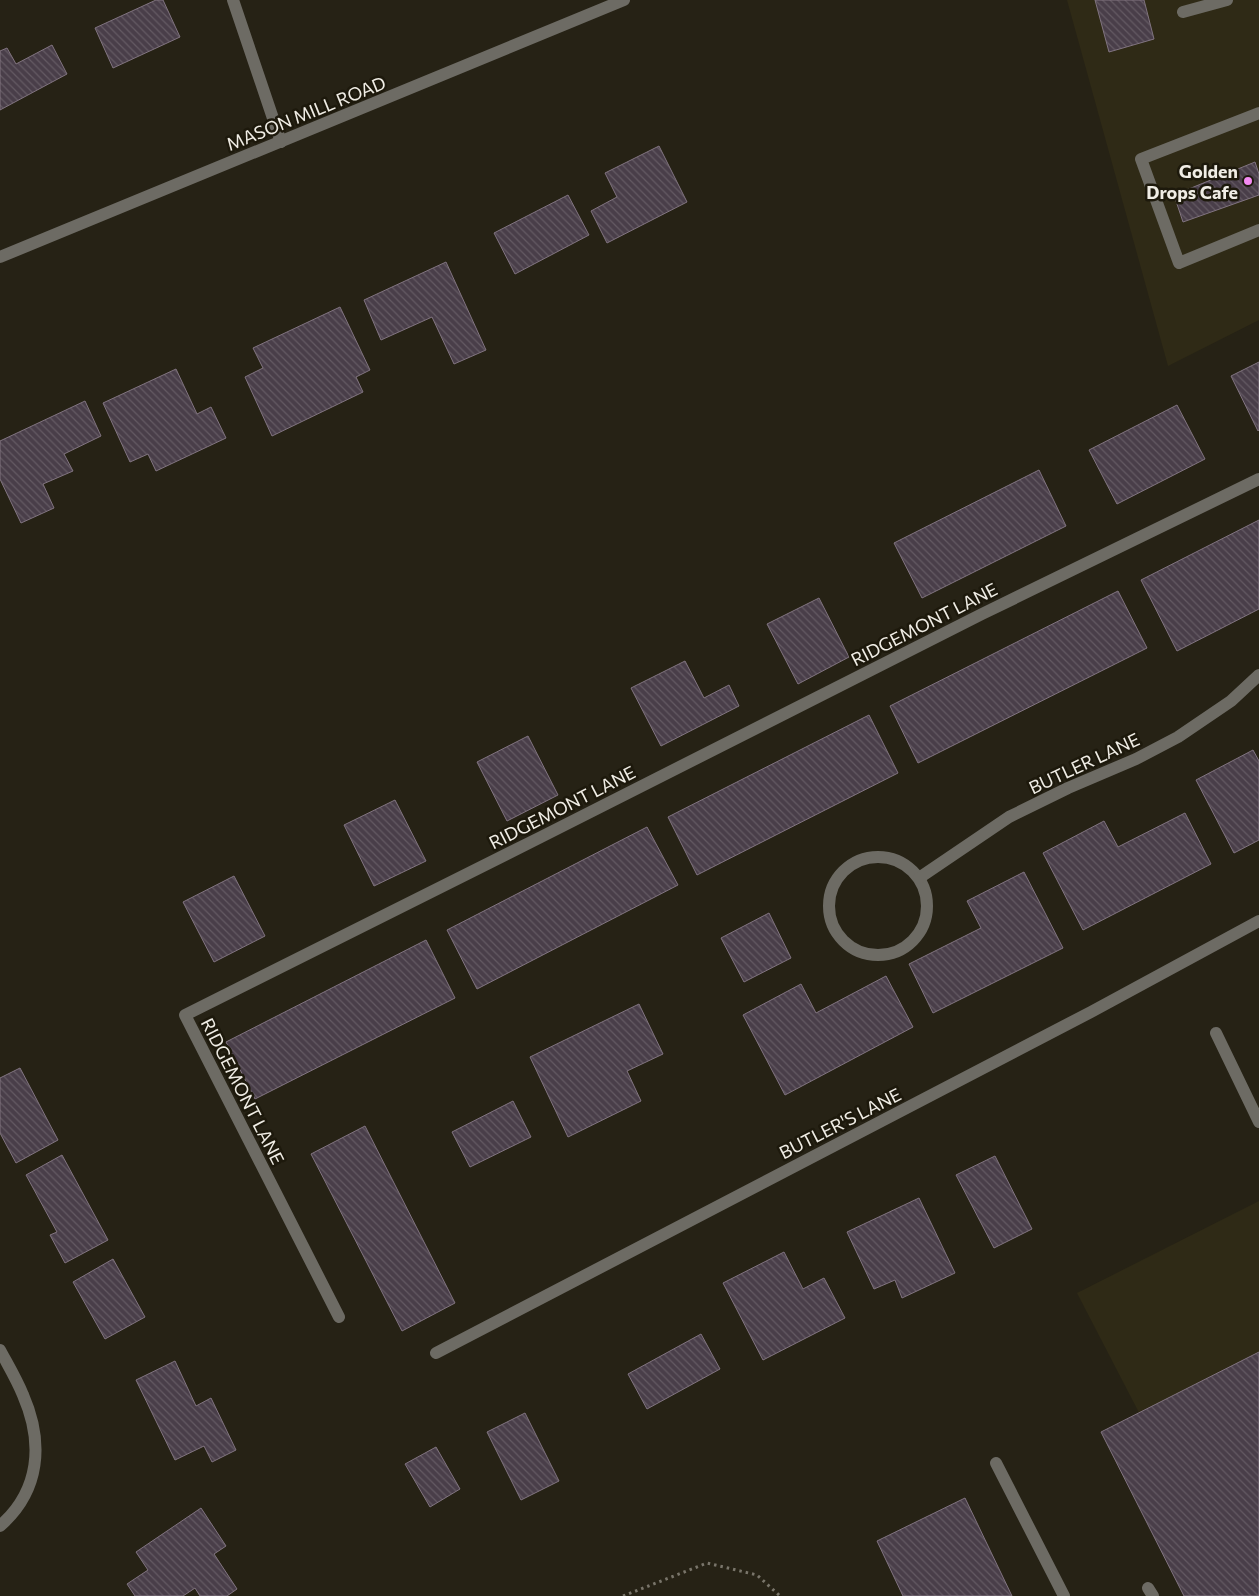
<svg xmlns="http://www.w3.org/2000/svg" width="1259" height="1596" font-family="Commissioner,sans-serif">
  <defs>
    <pattern id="building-back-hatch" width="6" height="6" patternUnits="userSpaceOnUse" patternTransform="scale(1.25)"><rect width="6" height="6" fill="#493e49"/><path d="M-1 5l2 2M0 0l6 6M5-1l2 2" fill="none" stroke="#645a63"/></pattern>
  </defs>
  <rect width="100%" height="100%" fill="#262215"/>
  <g fill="#2f2a16">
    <path d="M1067 0H1259V320L1168 366Z"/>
    <path d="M1259 1201V1596H1234L1077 1293Z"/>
  </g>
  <g fill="url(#building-back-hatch)" stroke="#817480">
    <path d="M156 0H163L180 37 113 68 95 28Z"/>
    <path d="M1095 0H1144L1154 39 1109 52Z"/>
    <path d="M52 45 67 74 0 110V51L7 48 16 64Z"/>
    <path d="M659 146 687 202 607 243 591 211 617 197 605 173Z"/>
    <path d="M1255 162 1259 174V195L1183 222 1174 195Z"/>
    <path d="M568 195 589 235 515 274 494 233Z"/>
    <path d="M446 262 486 350 454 364 432 317 381 340 364 300Z"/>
    <path d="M340 307 370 370 356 377 363 392 272 436 245 377 263 368 253 348Z"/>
    <path d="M1259 362V430L1258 431 1231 376Z"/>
    <path d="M176 369 197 414 211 407 226 438 156 471 148 454 130 462 103 403Z"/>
    <path d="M85 401 101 436 64 454 73 471 43 484 54 508 21 523 0 479V441Z"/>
    <path d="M1177 405 1205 459 1117 504 1089 450Z"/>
    <path d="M1039 470 1066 526 922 598 894 543Z"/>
    <path d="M1259 520V609L1177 651 1141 580Z"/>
    <path d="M1118 591 1147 648 918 763 890 706Z"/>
    <path d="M819 598 849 657 798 684 767 624Z"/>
    <path d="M685 661 704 698 729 685 739 706 661 746 631 688Z"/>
    <path d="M869 715 898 773 697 875 668 817Z"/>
    <path d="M528 736 558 795 507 821 477 762Z"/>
    <path d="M1253 750 1259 761V840L1234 853 1196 780Z"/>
    <path d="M395 800 426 861 374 886 344 825Z"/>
    <path d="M1185 813 1211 864 1083 930 1043 853 1104 821 1118 847Z"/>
    <path d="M647 827 678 885 477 989 447 930Z"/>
    <path d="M1024 872 1063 948 933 1013 909 964 981 928 967 901Z"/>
    <path d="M234 876 265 936 214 962 183 902Z"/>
    <path d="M769 913 791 958 744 982 721 938Z"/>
    <path d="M426 940 455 998 255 1099 226 1042Z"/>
    <path d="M886 976 913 1027 785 1095 743 1015 801 984 816 1013Z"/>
    <path d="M639 1004 663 1054 627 1071 641 1101 568 1137 530 1057Z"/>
    <path d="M20 1068 58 1140 16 1163 0 1133V1078Z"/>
    <path d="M513 1101 531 1137 470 1167 452 1132Z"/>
    <path d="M365 1126 455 1303 402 1331 311 1154Z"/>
    <path d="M62 1155 108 1240 65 1263 50 1235 57 1232 26 1175Z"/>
    <path d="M995 1156 1032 1229 994 1248 956 1175Z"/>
    <path d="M919 1198 955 1273 902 1298 895 1280 874 1289 847 1232Z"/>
    <path d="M784 1252 803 1289 824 1278 845 1318 763 1360 723 1283Z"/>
    <path d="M113 1259 145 1317 105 1339 73 1282Z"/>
    <path d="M701 1334 720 1369 647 1409 628 1374Z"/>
    <path d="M1259 1352V1596H1184L1101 1432Z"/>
    <path d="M175 1361 196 1406 211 1398 236 1450 212 1462 204 1446 175 1460 136 1380Z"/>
    <path d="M525 1413 559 1481 521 1500 487 1432Z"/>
    <path d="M436 1447 460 1489 430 1507 405 1464Z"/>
    <path d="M965 1498 1012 1596H903L877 1541Z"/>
    <path d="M201 1508 226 1546 214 1554 237 1589 227 1596H200L195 1588 183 1596H135L127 1584 148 1570 136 1552Z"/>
  </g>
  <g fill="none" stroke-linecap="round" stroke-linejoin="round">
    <path stroke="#79756a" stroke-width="3" stroke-dasharray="2.5 4" stroke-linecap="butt" d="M623 1596 707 1563 757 1575 780 1596"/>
    <g stroke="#6d6b64" stroke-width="12">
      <path d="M1183 12 1227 0"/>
      <path d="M1259 113 1141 159 1179 263 1259 230"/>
      <path d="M1216 1033 1259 1122"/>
      <path d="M996 1463 1064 1596"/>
      <path d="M1148 1588 1153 1596"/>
    </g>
    <g stroke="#6d6b64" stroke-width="12">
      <path d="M233 0 281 142"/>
      <path d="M0 257 624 0"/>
      <circle cx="878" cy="906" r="49"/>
      <path d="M919 878 1009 817 1068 788 1136 759 1178 737 1231 701 1259 675"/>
      <path d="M339 1317 185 1015 541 837 982 614 1259 479"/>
      <path d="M0 1350C8 1365 17 1380 23 1395 44 1443 40 1491 0 1526"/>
      <path d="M436 1353 1091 1012 1259 921"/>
    </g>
  </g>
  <circle fill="#f38af2" stroke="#1d190c" stroke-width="2" cx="1248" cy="181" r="5"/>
  <g text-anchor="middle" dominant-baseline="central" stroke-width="5" stroke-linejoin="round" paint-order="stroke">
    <g font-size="18" fill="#f0ede5" stroke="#1d190c">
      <text transform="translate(306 113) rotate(-22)">MASON MILL ROAD</text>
      <text transform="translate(924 624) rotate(-27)">RIDGEMONT LANE</text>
      <text transform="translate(1084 763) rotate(-25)">BUTLER LANE</text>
      <text transform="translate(562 807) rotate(-27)">RIDGEMONT LANE</text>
      <text transform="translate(243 1091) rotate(63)">RIDGEMONT LANE</text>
      <text transform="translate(840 1123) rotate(-27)">BUTLER'S LANE</text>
    </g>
    <g font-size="18" font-weight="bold" fill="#f0ede5" stroke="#1d190c" text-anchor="end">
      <text x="1238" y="171">Golden<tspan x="1238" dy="21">Drops Cafe</tspan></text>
    </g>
  </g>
</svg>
